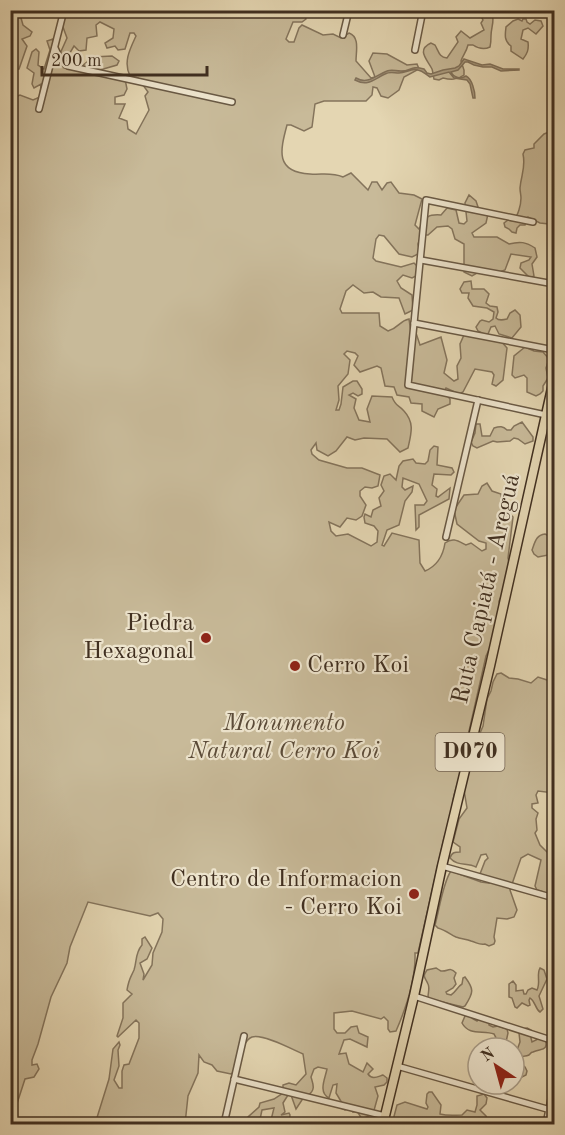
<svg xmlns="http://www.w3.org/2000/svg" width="565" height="1135" font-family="'Old Standard TT',serif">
  <rect width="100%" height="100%" fill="#e4d6b2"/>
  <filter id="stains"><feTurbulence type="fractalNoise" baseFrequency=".00333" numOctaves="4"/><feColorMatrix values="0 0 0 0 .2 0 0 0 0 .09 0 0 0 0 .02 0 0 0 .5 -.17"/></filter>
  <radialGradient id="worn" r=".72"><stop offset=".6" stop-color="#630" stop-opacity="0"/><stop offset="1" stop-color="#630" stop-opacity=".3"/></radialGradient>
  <g fill="#c8ba99" stroke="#84745c" stroke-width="1.5">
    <path d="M11 10 19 11 23 25 32 32 30 36 22 39 27 46 19 69 13 70 11 68 10 36 15 32 11 23Z"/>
    <path d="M490 10C496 20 491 26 491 36 491 40 491 43 490 47 484 50 479 49 473 45H468C466 53 463 55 461 61L464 70V75C457 80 451 80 443 78L439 80 434 79C433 75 433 72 432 69 427 59 416 50 431 43L435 45C439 52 439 57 447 58L458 42 456 37 461 31 470 38 484 30 481 23 483 20C479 11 477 15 471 11Z"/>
    <path d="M63 11H301V13L305 15 306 19 302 22H293L286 39 289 42H294L299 28 302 25 323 35 333 34 341 38 349 33C360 37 356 51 356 61L371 78 375 77 369 61 373 53 387 54 407 65 417 64 419 69 404 77 399 90 388 98 381 96 377 88 373 87 372 95 366 101H324L315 104 312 127 304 131 291 125H287C280 151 275 172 310 174 322 175 331 172 343 177L351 173 368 190 372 182H377L382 190 387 183 391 182 399 193 414 195 422 199 415 225 419 229C426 217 427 214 441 215L447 208 456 210 459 223 464 224 467 221 465 203 469 195 476 201 479 210 488 214 486 223 472 233 474 237H497L509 244C520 241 526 242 535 248L537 257 532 264 534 276 530 278 520 268 521 263 529 260 531 257 511 254 505 270 497 273 484 269 472 276 464 272V244L455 239 452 229 448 226 437 227 428 235H421L418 244 420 253 412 257 399 254 384 236 379 235 376 239 373 258 376 261 401 267 414 263 418 267 416 276 412 278 403 275 397 281 401 288 412 295 413 310 405 314 399 298 381 297 373 292 364 293 353 285 346 291 340 309 342 313H379L380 326 388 331C399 328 399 321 409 319L411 333H416L420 345 441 337 447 360 444 373 454 381 458 379 457 366 461 358 460 344 464 335C477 335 489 340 501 341L507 348 503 380 496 386 492 384 494 375 492 372 475 369 463 392 459 394 446 388 444 392 450 399V404L438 409 434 417 422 411V404L411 403 409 397 397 395 394 387 385 386 381 368 377 366 360 372 354 365 358 356 355 353 347 351 344 354 350 360 348 374 338 386 339 400 336 410H339L341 404 343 387 353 381H357L362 389V394L358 396 353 393 349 395 356 399 354 408 359 420 370 422 367 409 372 396 392 397C396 407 398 404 404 411 415 423 411 434 408 448L400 452 387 439 364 438 355 440 347 437 336 451 328 456 317 450 316 443 311 450 312 454 319 460 347 468H362L380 475 378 486 372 488 365 487 360 491V496L366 505 362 516 356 520 347 518 340 527 329 522 331 531 336 536 348 534 371 546 377 542 378 531 374 526 365 523 364 517 365 514 371 517 373 510 381 506 379 498 384 491 381 485 384 476 390 474 396 480 399 466 403 461 413 459 416 463 425 464 428 461 430 450 434 446 438 447 437 465 452 468 454 472 451 475 434 474 432 485 437 489 436 496 438 497 450 488 449 499 419 515V527L416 530 415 505H424L427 501 419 484 403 478 402 487 405 490 413 486 412 492 405 501 399 525 387 530 382 545 384 546 392 533 419 540 420 563 425 571C437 566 443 556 445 543 453 537 458 541 466 545L471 543 482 551 486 549V543L479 541 457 524 454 510 464 495 478 494 482 486 487 483 492 491 501 494 503 507 513 517 508 558 510 567 507 584 499 601 503 620 486 656 460 771C460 784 450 796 454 809L444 838 418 953H415C416 980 407 1006 396 1031L390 1032 388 1029V1021L384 1017 381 1019 352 1011 334 1013V1029L337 1033H345L351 1027 357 1026 359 1033 368 1037 367 1047 350 1039 344 1040 339 1054 346 1053 349 1064 363 1072 367 1063 373 1069 368 1074C372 1080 377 1077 383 1075L387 1078V1082L384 1085 375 1087 378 1096 373 1114 362 1119 357 1111 353 1112 352 1107 345 1110 341 1108 342 1103 336 1093 337 1084 333 1085 329 1098C318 1092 325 1079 327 1069L318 1067 314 1069 311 1077C313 1084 316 1090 308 1095L303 1094 302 1100 296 1109 291 1095H288L283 1103 285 1112 281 1115 289 1113 290 1115 289 1124H284L283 1122 280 1124H270L274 1108 262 1110 259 1124H257L255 1120 251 1122 247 1121 248 1117 259 1107 260 1103 274 1099 283 1093V1085L289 1083 296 1085 306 1074 303 1054C292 1049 262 1033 252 1037 247 1039 245 1044 242 1048 237 1056 235 1062 236 1071L231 1074 217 1071 212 1065 204 1062 199 1055 198 1073 188 1096 185 1124H95L109 1079 113 1049 119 1042 120 1045 118 1050 119 1066 114 1080 119 1088H122V1071L124 1065 129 1064 139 1038V1023L136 1020 118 1037 117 1036 123 1018V1003L132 994 127 990C129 978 130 979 134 970 137 961 135 953 142 945V939L145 937 152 948 147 959 140 963 144 974 143 980 152 965 153 953 162 932 163 919 158 913 150 916 88 902 70 947 67 963 51 997 38 1044 32 1060V1065L37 1064 39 1069 34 1077 25 1079 11 1122V97L13 98 20 95 33 100 40 97 41 84 34 88 32 84 34 73 27 68 32 52 36 49 39 52 38 65 44 69 50 50 47 41 53 39 56 57 64 68 82 66 93 57 112 56 119 61 117 65 100 70 93 67 89 69 125 79 127 89 124 95 115 97V104H125L119 118 127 121 128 129 136 134 149 110 145 96 148 92 138 78 130 76C123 62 130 49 136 36L134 33H130L125 49 118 50 115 46 107 48 105 43 113 38 114 29 100 22 96 25 97 36 87 38 86 50 79 51 74 46 67 58 59 56 67 38 60 19Z"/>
    <path d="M518 19 522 21 523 19H526L527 22 530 24 535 20 541 21 543 26 536 34 528 28 523 30 521 39 528 42C529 50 527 54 523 59L511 51V46C504 41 505 35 506 27L513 21Z"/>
    <path d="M549 132 554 134V184L551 192 552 206 549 214 554 219V230L549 224 540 223 528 217 525 225H520L517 228 516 233 512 232 509 229 505 227 504 223 508 220 513 221C518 216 521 205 521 198 521 195 520 192 520 188 521 175 526 168 523 154L525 150 534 148V144L544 134Z"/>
    <path d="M471 281 472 289H484L489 294 486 303 490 306 497 307 498 312 496 318C499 321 503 320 507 319L510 313 515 310 520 315 521 327 512 338 499 334 495 326 491 327 488 334 486 335 478 331 476 327 480 321 482 320 489 322 493 319 494 312 487 308 473 306 468 298 469 293H462L460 289 464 282Z"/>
    <path d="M525 347 534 351 543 352 549 359 546 368 548 378 543 386V391L540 394 536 396 527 392V378L524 375 515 378 512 375 514 356Z"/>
    <path d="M522 422 533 437V441L525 444 518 439 514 438 510 441 497 442 493 441 477 448 473 446 471 442 475 433 476 424H480L482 436H490L494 428C500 426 503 426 507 430H511L514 426Z"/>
    <path d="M545 534C556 538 555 549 554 558L548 555 538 557 534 554 532 550C535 542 536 535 545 534Z"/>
    <path d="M501 673 509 678 518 679 531 683 538 677 547 680 554 689V793L538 791 536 795 538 803 532 804V808L538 813 536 819 537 830 535 833 540 845 547 852 554 851V866L553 868 554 870V896C548 896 544 891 537 890L535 886 541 860 528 854 521 858 510 890 517 910 514 917 507 919 497 918 494 937 495 941 494 944 489 946 485 944C479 945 478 943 471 941 467 939 461 939 456 937 450 934 445 930 438 928L435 925C439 911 443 882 451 871L481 882 489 883 488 879 480 874 485 861 488 858 486 854 481 855 476 867C467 862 458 867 450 858 452 852 455 852 460 852V847L453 842 459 819 467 808 464 790 470 757 483 726 487 699 491 691 493 682 497 674Z"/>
    <path d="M436 968C438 969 439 970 441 971 448 972 449 966 456 973L454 978 456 984 453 988 446 992 447 994 451 995C456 992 457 987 462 984L463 978 465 977C474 989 474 992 465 1006L463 1007 430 999 428 997C428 993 430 988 428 984 425 977 422 977 427 970Z"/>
    <path d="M540 968 544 970 547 979 539 996 543 1009 540 1012C535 1009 536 1002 530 998L529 1000 530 1005 528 1006 522 1003 517 1008 515 1007 512 998 509 997V984L513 981 516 985V991L523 990 524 994H526L528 990 532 988 537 990C541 982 536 975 540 968Z"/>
    <path d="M465 1016H470L473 1019 477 1021 480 1017 489 1020V1025L493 1027 498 1026 507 1029 508 1033 506 1042 512 1048H493C497 1044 497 1038 494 1034 483 1030 469 1036 462 1023Z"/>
    <path d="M527 1028 531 1030 533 1034 531 1038 532 1042 540 1038H545C549 1052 541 1048 533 1052 531 1052 530 1054 529 1055 527 1056 519 1057 517 1057V1061L525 1067 527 1071 526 1075 522 1077 517 1076 514 1071V1049L517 1050 520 1042 519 1033 522 1029Z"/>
    <path d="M429 1092H432L441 1105 440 1114C448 1116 454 1115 462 1115L467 1110 475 1112 477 1105V1096L484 1094 487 1098 486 1104 480 1110 486 1116 490 1124H392L397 1105 405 1102 427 1109 428 1107 426 1103 427 1094Z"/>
  </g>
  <path fill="#ac9d80" stroke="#81715a" stroke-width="1.5" d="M464 59 482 65 490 64 503 69H519V70L501 71 492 67H483L474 65 468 62H465L458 70 451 72C454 78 461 79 466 76 472 79 475 91 475 98H473L470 84 467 80 454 78 449 72 430 77C425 74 423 71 418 70 411 68 406 73 399 73 394 73 390 71 385 74 374 79 368 87 355 80L356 78C368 85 376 75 387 71 392 69 395 71 401 71 412 71 410 65 424 69L427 73 431 74 443 70 455 68 459 66Z"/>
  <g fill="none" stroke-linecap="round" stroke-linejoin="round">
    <g stroke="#695944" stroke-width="8">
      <g id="minor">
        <path d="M343 35 349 10"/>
        <path d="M55 48 61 61 68 66 232 102"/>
        <path d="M415 50 423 10"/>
        <path d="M39 109 64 10"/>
        <path d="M533 222 426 200 408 385 546 415"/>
        <path d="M421 260 554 284"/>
        <path d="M414 323 554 350"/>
        <path d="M446 537 478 400"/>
        <path d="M442 866 554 898"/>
        <path d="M414 996 554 1041"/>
        <path d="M397 1066 554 1111"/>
        <path d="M234 1079 385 1116"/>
        <path d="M224 1124 244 1036"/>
        <path d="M546 1124 554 1084"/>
      </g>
    </g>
    <g stroke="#402f20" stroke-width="11">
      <path id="primary" d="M383 1124 414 996 442 866 490 666 554 379"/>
    </g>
    <use href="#minor" stroke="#ede4cd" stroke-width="5"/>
    <use href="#primary" stroke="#e4d6b2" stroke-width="8"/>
  </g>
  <g fill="#8f2418" stroke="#ede4cd" stroke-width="2">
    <circle cx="206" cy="638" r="6"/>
    <circle cx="295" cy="666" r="6"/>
    <circle cx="414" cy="894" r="6"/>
  </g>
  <g text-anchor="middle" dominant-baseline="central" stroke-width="4.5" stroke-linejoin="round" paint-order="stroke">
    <rect fill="#ede4cd" stroke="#746554" stroke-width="1.5" x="435.5" y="733" width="69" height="38" rx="4.5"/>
    <g font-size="22" font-weight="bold" fill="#402f20">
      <text x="470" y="752">D070</text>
    </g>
    <g font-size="24" fill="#402f20" stroke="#ede4cd">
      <text transform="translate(487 589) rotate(-77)">Ruta Capiatá - Areguá</text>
    </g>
    <g font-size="24" fill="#402f20" stroke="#ede4cd" text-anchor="end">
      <text x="194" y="624">Piedra<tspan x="194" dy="28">Hexagonal</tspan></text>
      <text x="307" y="666" text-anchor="start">Cerro Koi</text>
      <text x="402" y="880">Centro de Informacion<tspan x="402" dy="28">- Cerro Koi</tspan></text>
    </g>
    <g font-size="24" font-style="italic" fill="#5b4b38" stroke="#ede4cd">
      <text x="284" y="724">Monumento<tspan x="284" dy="28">Natural Cerro Koi</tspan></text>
    </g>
  </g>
  <rect width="565" height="1135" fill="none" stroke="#e4d6b2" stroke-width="36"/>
  <rect x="12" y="12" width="541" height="1111" fill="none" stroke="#402f20" stroke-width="3"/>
  <rect x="18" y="18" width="529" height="1099" fill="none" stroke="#402f20" stroke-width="1.5"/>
  <g transform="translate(496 1066) rotate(324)"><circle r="28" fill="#ede4cd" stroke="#a89c88" stroke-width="1.5"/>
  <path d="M0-4.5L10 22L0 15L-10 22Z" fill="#8f2418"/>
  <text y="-9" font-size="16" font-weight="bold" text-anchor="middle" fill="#402f20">N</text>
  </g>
  <path d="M42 66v9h165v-9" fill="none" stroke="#402f20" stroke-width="3"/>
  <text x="51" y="66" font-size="18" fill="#402f20" stroke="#ede4cd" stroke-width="4.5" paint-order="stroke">200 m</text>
  <rect width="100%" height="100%" filter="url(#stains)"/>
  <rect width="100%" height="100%" fill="url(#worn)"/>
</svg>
